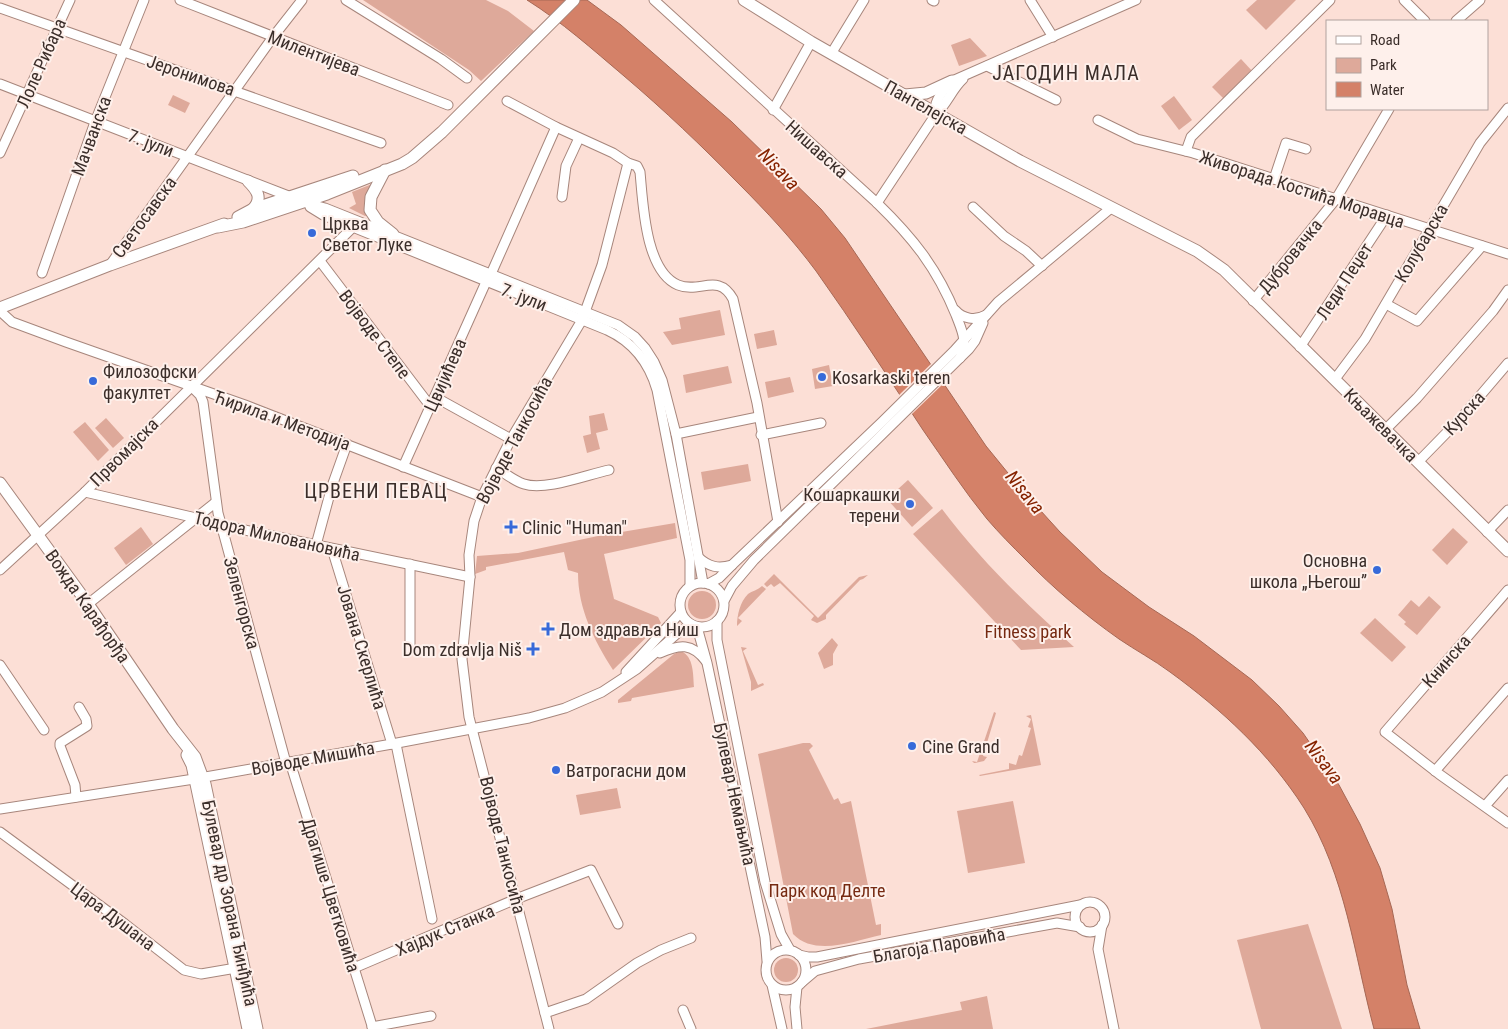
<svg xmlns="http://www.w3.org/2000/svg" width="1508" height="1029" font-family="'Roboto Condensed',sans-serif">
  <rect width="100%" height="100%" fill="#fcdfd6"/>
  <g fill="#dea99a">
    <path d="M363 0H486L508 11 534 31 481 81 469 70Z"/>
    <path d="M1257 0H1296L1266 30 1246 10Z"/>
    <path d="M970 38 987 56 959 66 951 45Z"/>
    <path d="M1241 59 1253 72 1224 99 1212 87Z"/>
    <path d="M173 95 190 103 185 113 168 105Z"/>
    <path d="M1174 96 1192 120 1179 130 1161 106Z"/>
    <path d="M372 184 368 215 365 216 349 208 356 204 352 192Z"/>
    <path d="M720 310 725 335 672 345 663 332 681 329 679 318Z"/>
    <path d="M774 330 777 345 757 349 754 334Z"/>
    <path d="M829 365 833 386 815 389 812 369Z"/>
    <path d="M728 366 732 383 686 393 683 375Z"/>
    <path d="M790 377 794 392 768 398 765 382Z"/>
    <path d="M604 413 608 430 596 433 600 449 587 453 583 436 591 434 589 416Z"/>
    <path d="M106 418 124 438 113 448 95 428Z"/>
    <path d="M85 422 109 450 98 461 73 432Z"/>
    <path d="M748 464 751 481 704 490 701 472Z"/>
    <path d="M908 480 933 508 912 527 887 499Z"/>
    <path d="M942 509C981 561 1026 604 1074 647L1021 650 913 534Z"/>
    <path d="M675 523 677 538 604 554 614 599 658 617 661 623 613 670C594 640 578 609 578 573L568 570 564 552 486 567V570L475 574 477 556 518 553 598 536Z"/>
    <path d="M141 527 153 544 126 565 114 548Z"/>
    <path d="M1453 528 1468 542 1447 565 1432 550Z"/>
    <path d="M774 574 818 618 859 577 868 575 863 579 860 580 826 615V619L817 623 811 620 814 616 780 583 774 587 771 584 767 587 764 584Z"/>
    <path d="M762 586 766 589 738 618 742 621 737 626C737 615 740 602 748 594 752 591 758 590 762 586Z"/>
    <circle cx="702" cy="605" r="14"/>
    <path d="M1429 596 1441 607 1417 635 1404 624 1406 622 1398 615 1411 600 1419 607Z"/>
    <path d="M1375 618 1406 647 1392 662 1360 633Z"/>
    <path d="M832 638 838 645 833 654V665L824 669 818 653Z"/>
    <path d="M741 647 747 648 743 651 758 685 763 683 764 685 751 691V682Z"/>
    <path d="M681 651C694 657 693 674 694 687L632 698 631 701 618 703V700L674 654Z"/>
    <path d="M994 712 996 713 983 756 987 757 984 761 975 763H974L972 761 977 762Z"/>
    <path d="M1031 715 1041 765 980 776 979 775 1009 769V763L1016 765 1019 755 1022 756 1031 728 1028 727 1031 719 1026 716Z"/>
    <path d="M803 743H810L813 746 809 750 834 800 838 798 841 804 851 801 876 925 881 924V935C854 941 815 957 793 934L758 754Z"/>
    <path d="M617 788 621 808 580 815 576 795Z"/>
    <path d="M1013 801 1025 863 968 873 957 811Z"/>
    <path d="M1308 924 1342 1029H1261L1237 940Z"/>
    <circle cx="786" cy="970" r="12"/>
    <path d="M987 996 993 1029H866L962 1010 960 1002Z"/>
  </g>
  <path fill="#d48168" stroke="#a66855" d="M527 0H587L621 25 732 122 821 209 845 238 986 446 1021 489 1060 532 1102 572 1149 607 1194 636 1252 680 1279 706 1303 733 1339 785 1360 824 1380 868 1392 909 1407 985 1420 1029H1374C1354 954 1346 876 1304 808 1269 753 1222 710 1170 672 1154 660 1135 650 1119 639 1085 615 1053 588 1025 559 1012 546 999 533 987 519 964 491 944 460 923 430 888 377 853 323 816 271 793 240 766 211 739 184 702 146 664 110 624 76 592 49 562 22 527 0Z"/>
  <path fill="#fcdfd6" d="M933 362 946 381 911 415 898 396Z"/>
  <g fill="none" stroke-linecap="round" stroke-linejoin="round">
    <g stroke="#a7867c" stroke-width="11">
      <g id="minor">
        <path d="M180 0 448 105"/>
        <path d="M346 0 441 59 467 78"/>
        <path d="M654 0 877 203C913 238 937 268 956 315 962 331 968 341 960 358"/>
        <path d="M932 0 934 1"/>
        <path d="M1030 0 1053 37"/>
        <path d="M1404 0 1425 21"/>
        <path d="M0 8 381 143"/>
        <path d="M1456 21 1480 0"/>
        <path d="M831 54 864 0"/>
        <path d="M987 66 1056 100"/>
        <path d="M0 84 291 197"/>
        <path d="M507 101 556 127 613 153 628 163 637 166 640 172C643 203 645 271 678 285 700 294 718 272 733 299L757 403 778 522"/>
        <path d="M773 110 811 42"/>
        <path d="M936 114C932 102 944 89 952 81L1136 0"/>
        <path d="M1098 120 1137 139 1193 153 1508 254"/>
        <path d="M1186 151 1191 137 1330 0"/>
        <path d="M0 153 70 0"/>
        <path d="M1274 179 1286 143 1306 149"/>
        <path d="M562 197 566 166 579 138"/>
        <path d="M303 202 325 208 618 325 635 337 645 348 654 362 662 380 676 434 703 583"/>
        <path d="M877 203 936 114C947 104 952 89 963 79"/>
        <path d="M310 207 323 215 607 330C633 342 649 362 657 390L690 560V586"/>
        <path d="M973 207 1004 236 1026 251 1042 266"/>
        <path d="M320 261 431 407"/>
        <path d="M110 265 273 37 302 0"/>
        <path d="M42 273 95 122 144 0"/>
        <path d="M491 274 556 127"/>
        <path d="M1253 301 1336 199 1389 109"/>
        <path d="M1386 304 1417 321 1482 246"/>
        <path d="M955 310C963 319 975 321 986 315"/>
        <path d="M0 311 12 322 66 342 245 405 482 497"/>
        <path d="M1300 347 1387 215"/>
        <path d="M1335 379 1365 339 1480 143 1508 108"/>
        <path d="M194 389 200 395 203 402 218 513 286 763"/>
        <path d="M435 397 511 439"/>
        <path d="M1386 429 1417 398 1493 311 1508 290"/>
        <path d="M676 434 758 417"/>
        <path d="M761 435 821 423"/>
        <path d="M1418 462 1462 417 1508 363"/>
        <path d="M403 467 486 282"/>
        <path d="M496 468C505 473 514 481 524 484 545 491 586 475 609 470"/>
        <path d="M85 492 196 518 221 525 470 577"/>
        <path d="M1487 532 1508 510"/>
        <path d="M316 545 332 486 347 444"/>
        <path d="M332 549 392 744"/>
        <path d="M698 557C709 567 718 569 732 565"/>
        <path d="M410 564V649"/>
        <path d="M0 570 85 492 353 227"/>
        <circle cx="702" cy="605" r="22"/>
        <path d="M708 584 719 578 732 565 882 422 954 351 998 302 1111 208"/>
        <path d="M1508 590 1385 732 1439 774 1508 823"/>
        <path d="M724 601 732 586 754 560 969 349 975 341 983 323"/>
        <path d="M88 604 216 502"/>
        <path d="M717 621V640L765 882 781 934 790 950"/>
        <path d="M697 627 707 663 765 937 767 961"/>
        <path d="M660 653C680 644 692 643 706 661"/>
        <path d="M0 665 44 730"/>
        <path d="M626 672 681 612"/>
        <path d="M396 744 432 919"/>
        <path d="M290 762 373 1029"/>
        <path d="M1435 771 1508 688"/>
        <path d="M76 797 75 785 60 746V743L87 726 86 719 79 707"/>
        <path d="M1485 806 1508 780"/>
        <path d="M0 809 194 779 392 744 529 718 565 708 602 692 637 669 680 631 692 625"/>
        <path d="M0 832 125 924 184 970 201 974 236 968"/>
        <circle cx="1090" cy="917" r="15"/>
        <path d="M1102 925 1098 949 1114 1029"/>
        <circle cx="786" cy="970" r="20"/>
        <path d="M799 955 808 957H817L1080 905"/>
        <path d="M354 968 516 899 591 870 618 924"/>
        <path d="M802 982 815 971 859 959 1057 923 1080 927"/>
        <path d="M772 985 782 1029"/>
        <path d="M797 987 795 1007 797 1029"/>
        <path d="M683 1010 691 1029"/>
        <path d="M545 1013 586 999 637 963 661 950 691 938"/>
        <path d="M372 1027 431 1016"/>
        <path d="M549 1029 469 717 462 659 470 577 469 555 474 521 482 497 511 439 582 320 602 265 628 163"/>
      </g>
    </g>
    <g stroke="#a7867c" stroke-width="13">
      <g id="major">
        <path d="M744 0 811 42 1020 161 1197 251 1224 270 1508 551"/>
        <path d="M905 95 926 93 952 81"/>
        <path d="M385 170 371 197 370 210 378 222 393 234"/>
        <path d="M248 181C257 190 263 198 253 209"/>
        <path d="M238 217 253 209 353 176"/>
        <path d="M218 227 243 222 327 194 402 164 412 158 442 132 574 0"/>
        <path d="M0 308 110 265 224 224"/>
        <path d="M0 483 88 604 173 729 195 757 205 784 257 1029"/>
        <path d="M187 755 192 765 248 1029"/>
      </g>
    </g>
    <use href="#minor" stroke="#fff" stroke-width="9"/>
    <use href="#major" stroke="#fff" stroke-width="11"/>
  </g>
  <g fill="#376ad9" stroke="#fef0eb" stroke-width="2">
    <circle cx="312" cy="233" r="5"/>
    <circle cx="822" cy="377" r="5"/>
    <circle cx="93" cy="381" r="5"/>
    <circle cx="910" cy="504" r="5"/>
    <path d="M508.5 519.5h5v5h5v5h-5v5h-5v-5h-5v-5h5z"/>
    <circle cx="1377" cy="570" r="5"/>
    <path d="M545.5 621.5h5v5h5v5h-5v5h-5v-5h-5v-5h5z"/>
    <path d="M530.5 641.5h5v5h5v5h-5v5h-5v-5h-5v-5h5z"/>
    <circle cx="912" cy="746" r="5"/>
    <circle cx="556" cy="770" r="5"/>
  </g>
  <g text-anchor="middle" dominant-baseline="central" stroke-width="4" stroke-linejoin="round" paint-order="stroke">
    <g font-size="18" fill="#3b2e2a" stroke="#fef0eb">
      <text transform="translate(314 53) rotate(21)">Милентијева</text>
      <text transform="translate(41 63) rotate(-66)">Лоле Рибара</text>
      <text transform="translate(191 75) rotate(19)">Јеронимова</text>
      <text transform="translate(926 107) rotate(29)">Пантелејска</text>
      <text transform="translate(91 136) rotate(-70)">Мачванска</text>
      <text transform="translate(151 143) rotate(21)">7. јули</text>
      <text transform="translate(817 149) rotate(42)">Нишавска</text>
      <text transform="translate(1302 189) rotate(18)">Живорада Костића Моравца</text>
      <text transform="translate(144 217) rotate(-54)">Светосавска</text>
      <text transform="translate(1421 243) rotate(-60)">Колубарска</text>
      <text transform="translate(1290 256) rotate(-51)">Дубровачка</text>
      <text transform="translate(1344 281) rotate(-57)">Леди Пеџет</text>
      <text transform="translate(524 297) rotate(21)">7. јули</text>
      <text transform="translate(375 334) rotate(53)">Војводе Степе</text>
      <text transform="translate(445 375) rotate(-66)">Цвијићева</text>
      <text transform="translate(1464 413) rotate(-48)">Курска</text>
      <text transform="translate(282 420) rotate(20)">Ћирила и Методија</text>
      <text transform="translate(1381 425) rotate(45)">Књажевачка</text>
      <text transform="translate(514 440) rotate(-62)">Војводе Танкосића</text>
      <text transform="translate(124 452) rotate(-45)">Првомајска</text>
      <text transform="translate(277 536) rotate(13)">Тодора Миловановића</text>
      <text transform="translate(242 603) rotate(75)">Зеленгорска</text>
      <text transform="translate(88 606) rotate(55)">Вожда Карађорђа</text>
      <text transform="translate(362 647) rotate(73)">Јована Скерлића</text>
      <text transform="translate(1446 661) rotate(-49)">Книнска</text>
      <text transform="translate(313 758) rotate(-10)">Војводе Мишића</text>
      <text transform="translate(735 794) rotate(78)">Булевар Немањића</text>
      <text transform="translate(503 845) rotate(76)">Војводе Танкосића</text>
      <text transform="translate(331 895) rotate(73)">Драгише Цветковића</text>
      <text transform="translate(230 903) rotate(78)">Булевар др Зорана Ђинђића</text>
      <text transform="translate(113 916) rotate(37)">Цара Душана</text>
      <text transform="translate(445 930) rotate(-23)">Хајдук Станка</text>
      <text transform="translate(939 945) rotate(-10)">Благоја Паровића</text>
    </g>
    <g font-size="18" fill="#3b2e2a" stroke="#fef0eb" text-anchor="start">
      <text x="322" y="223">Црква<tspan x="322" dy="21">Светог Луке</tspan></text>
      <text x="103" y="371">Филозофски<tspan x="103" dy="21">факултет</tspan></text>
      <text x="832" y="377">Kosarkaski teren</text>
      <text x="900" y="494" text-anchor="end">Кошаркашки<tspan x="900" dy="21">терени</tspan></text>
      <text x="522" y="527">Clinic "Human"</text>
      <text x="1367" y="560" text-anchor="end">Основна<tspan x="1367" dy="21">школа „Његош”</tspan></text>
      <text x="559" y="629">Дом здравља Ниш</text>
      <text x="522" y="649" text-anchor="end">Dom zdravlja Niš</text>
      <text x="922" y="746">Cine Grand</text>
      <text x="566" y="770">Ватрогасни дом</text>
    </g>
    <g font-size="18" fill="#762a12" stroke="#fef0eb">
      <text x="1028" y="631">Fitness park</text>
      <text x="827" y="890">Парк код Делте</text>
    </g>
    <g font-size="19" font-style="italic" fill="#862300" stroke="#fef0eb">
      <text transform="translate(779 169) rotate(46)">Nisava</text>
      <text transform="translate(1025 492) rotate(51)">Nisava</text>
      <text transform="translate(1324 762) rotate(53)">Nisava</text>
    </g>
    <g font-size="20" letter-spacing="1" fill="#3b2e2a" stroke="#fef0eb">
      <text x="1066" y="73">ЈАГОДИН МАЛА</text>
      <text x="376" y="491">ЦРВЕНИ ПЕВАЦ</text>
    </g>
  </g>
  <rect x="1326" y="20" width="162" height="90" fill="#fef0eb" stroke="#b0a29e"/>
  <rect x="1336" y="36" width="25" height="8" fill="#ffffff" stroke="#b0a29e"/>
  <text x="1370" y="45" font-size="15" fill="#3b2e2a">Road</text>
  <rect x="1336" y="58" width="25" height="15" fill="#dea99a" stroke="#b0a29e"/>
  <text x="1370" y="70" font-size="15" fill="#3b2e2a">Park</text>
  <rect x="1336" y="82" width="25" height="15" fill="#d48168" stroke="#b0a29e"/>
  <text x="1370" y="95" font-size="15" fill="#3b2e2a">Water</text>
</svg>
